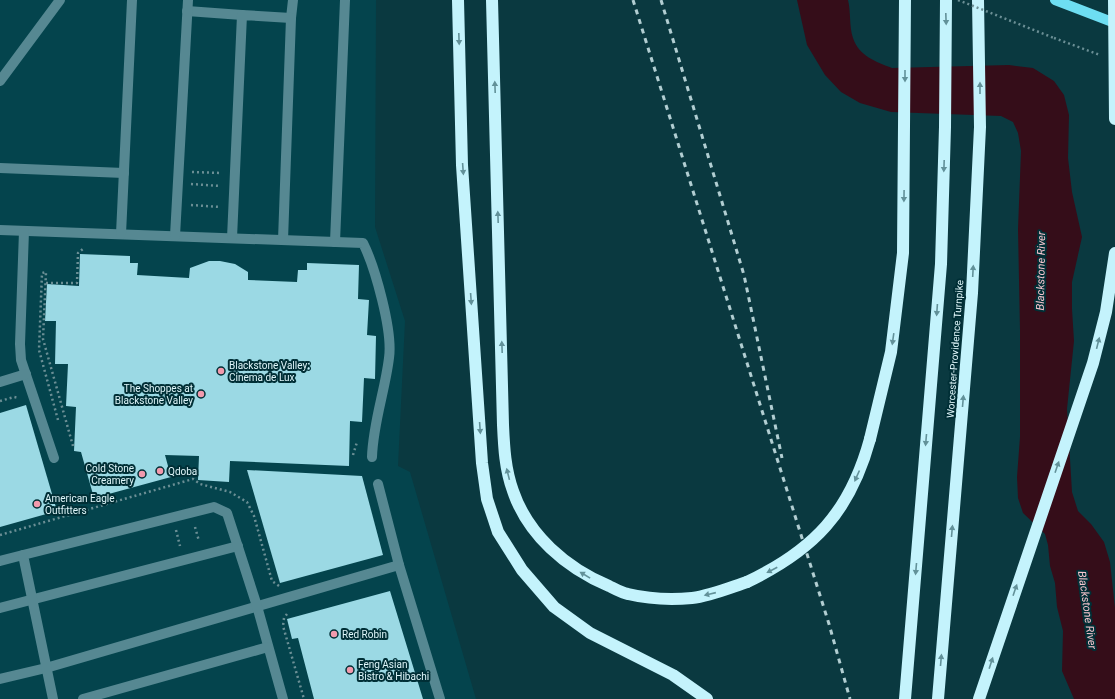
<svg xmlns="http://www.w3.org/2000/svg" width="1115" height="699" font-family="Roboto,sans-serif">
  <rect width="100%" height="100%" fill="#0a3940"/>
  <path fill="#04444d" d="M0 0H376L375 227 405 321 398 466 410 472 476 699H0Z"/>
  <path fill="#350d19" d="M797 0H848C851 12 849 26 853 38 859 56 876 62 892 68L1009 65 1033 68 1054 81 1064 95 1069 115 1068 158 1072 192 1082 237 1072 282V309L1074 341 1067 409 1072 492 1078 511 1091 524 1104 542 1110 562 1115 608V699H1074L1062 671 1063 631 1057 607 1055 583 1050 566 1048 545 1045 534 1023 513 1018 498 1017 477 1020 437V330L1018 229 1021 151 1018 133 1013 122 1001 116 891 112 860 103 841 92 825 75 807 45Z"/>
  <g fill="#9bd9e4">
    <path d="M80 254 130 256V263H138L137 275 189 278 190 268 209 261H220L235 264 248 272V280L297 282 298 270H307V263L359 265 358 299 369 300 367 335 376 336 375 379 364 378 362 422 350 421 349 466 230 461 229 482 198 480 199 456 165 455 171 477 94 498 81 452 74 451 76 407 66 406 68 364H55L56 321H45L47 284 79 286Z"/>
    <path d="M26 405 57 511 0 527V413Z"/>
    <path d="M247 470 362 476 383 555 280 583Z"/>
    <path d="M390 591 423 699H314L298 638 292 639 287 619Z"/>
  </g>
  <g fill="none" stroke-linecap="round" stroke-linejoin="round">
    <g stroke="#6b8f95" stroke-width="2.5" stroke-dasharray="2 3" stroke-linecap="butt">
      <path d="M1054 38 1100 55"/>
      <path d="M192 172 221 173"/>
      <path d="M191 184 220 186"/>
      <path d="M191 205 220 207"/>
      <path d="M46 283H77L78 253 84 248"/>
      <path d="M0 401 14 397 19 398"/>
      <path d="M58 420 39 350 42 273 46 272 43 339 73 446"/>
      <path d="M353 455 357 442"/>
      <path d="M195 527 199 541"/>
      <path d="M176 530 180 546"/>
      <path d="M0 535 193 479 200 484 230 492 247 502 254 516 272 581 279 586"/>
      <path d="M287 614 284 618 283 626 304 699"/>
    </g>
    <g stroke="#568892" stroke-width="10">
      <path d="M187 11 242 15"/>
      <path d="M291 18 293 0"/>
      <path d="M0 81 60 0"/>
      <path d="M0 168 124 173"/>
      <path d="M0 230 363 243C375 267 393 331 389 358 385 391 373 423 372 457"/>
      <path d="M24 231 20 344 21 360 54 458"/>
      <path d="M121 234 132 0"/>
      <path d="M175 236 188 0"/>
      <path d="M232 238 242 15 291 18 283 240"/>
      <path d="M335 242 345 0"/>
      <path d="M0 382 26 374"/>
      <path d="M378 484 399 565"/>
      <path d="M0 561 23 555"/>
      <path d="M0 608 238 546"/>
      <path d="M0 679 46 668 399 565 440 699"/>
      <path d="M53 699 23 555 214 507 227 513 257 606 283 699"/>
      <path d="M83 699 268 647"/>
    </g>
    <path stroke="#6edef2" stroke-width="10" d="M1055 0 1115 23"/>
    <g stroke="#c4f3fc" stroke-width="12">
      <path d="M458 0 462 165 482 463 487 499 498 532 522 570 554 607 590 633 673 675 707 699"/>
      <path d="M492 0 503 425C504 447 505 469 513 491 528 535 566 568 609 586 615 589 622 593 628 594 649 599 671 600 692 598 710 596 729 588 747 582"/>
      <path d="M1114 0 1115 119"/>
      <path d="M870 439 891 352 903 253 905 0"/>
      <path d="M905 699 941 264 945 127 946 0"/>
      <path d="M938 699 972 293 980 127 978 0"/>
      <path d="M979 699 1093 363 1106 312 1115 253"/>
    </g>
    <g stroke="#b2ced2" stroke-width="3" stroke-dasharray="5 5" stroke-linecap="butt">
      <path d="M633 0 829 624 850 699"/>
      <path d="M661 0 744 275 782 458"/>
    </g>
    <path stroke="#6b8f95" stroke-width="2.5" stroke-dasharray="2 3" stroke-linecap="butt" d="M958 0 1054 38"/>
    <path stroke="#c4f3fc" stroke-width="12" d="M747 582C814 550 850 512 870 439"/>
  </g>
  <defs><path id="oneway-solid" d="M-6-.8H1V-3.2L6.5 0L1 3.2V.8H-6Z"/></defs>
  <g fill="#629199">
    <use href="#oneway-solid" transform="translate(946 19) rotate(88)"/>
    <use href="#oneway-solid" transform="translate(459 39) rotate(88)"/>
    <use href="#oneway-solid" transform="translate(905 76) rotate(90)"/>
    <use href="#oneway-solid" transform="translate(495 87) rotate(-92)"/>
    <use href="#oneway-solid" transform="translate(980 88) rotate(-90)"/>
    <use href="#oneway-solid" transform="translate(944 166) rotate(92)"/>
    <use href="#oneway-solid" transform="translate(463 169) rotate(86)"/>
    <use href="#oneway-solid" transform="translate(904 196) rotate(91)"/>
    <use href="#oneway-solid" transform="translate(498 217) rotate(-92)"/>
    <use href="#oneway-solid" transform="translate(973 271) rotate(-87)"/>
    <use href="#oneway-solid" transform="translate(471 299) rotate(86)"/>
    <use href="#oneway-solid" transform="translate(937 310) rotate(94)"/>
    <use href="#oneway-solid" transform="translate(893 339) rotate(98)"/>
    <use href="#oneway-solid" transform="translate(1098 343) rotate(-76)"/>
    <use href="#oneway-solid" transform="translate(502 347) rotate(-92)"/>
    <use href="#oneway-solid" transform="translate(963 401) rotate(-85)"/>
    <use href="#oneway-solid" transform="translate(480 428) rotate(86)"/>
    <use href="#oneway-solid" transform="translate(926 440) rotate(95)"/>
    <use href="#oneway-solid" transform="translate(1057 467) rotate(-71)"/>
    <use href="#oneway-solid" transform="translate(508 474) rotate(-104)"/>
    <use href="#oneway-solid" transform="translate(857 476) rotate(114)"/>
    <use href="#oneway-solid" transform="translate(952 531) rotate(-85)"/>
    <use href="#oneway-solid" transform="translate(916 569) rotate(95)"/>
    <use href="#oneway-solid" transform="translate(772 570) rotate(152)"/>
    <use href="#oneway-solid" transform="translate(585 575) rotate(-149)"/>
    <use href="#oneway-solid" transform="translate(1015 590) rotate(-71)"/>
    <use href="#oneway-solid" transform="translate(710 594) rotate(167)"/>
    <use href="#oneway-solid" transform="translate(941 660) rotate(-85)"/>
    <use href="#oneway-solid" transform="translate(991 663) rotate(-72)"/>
  </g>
  <g fill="#f29aad" stroke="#002f36" stroke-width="1.5">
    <circle cx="221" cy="371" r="4"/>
    <circle cx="201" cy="394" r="4"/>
    <circle cx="160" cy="471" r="4"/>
    <circle cx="142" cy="474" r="4"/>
    <circle cx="37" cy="504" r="4"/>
    <circle cx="334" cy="634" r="4"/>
    <circle cx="350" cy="670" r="4"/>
  </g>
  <g text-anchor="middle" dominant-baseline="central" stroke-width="4" stroke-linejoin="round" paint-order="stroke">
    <g font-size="10" fill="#def5f9" stroke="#002f36">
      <text transform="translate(955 349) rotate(-86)">Worcester-Providence Turnpike</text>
    </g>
    <g font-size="10" fill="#def5f9" stroke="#002f36" text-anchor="start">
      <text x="229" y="365">Blackstone Valley:<tspan x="229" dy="12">Cinema de Lux</tspan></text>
      <text x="193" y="388" text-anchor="end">The Shoppes at<tspan x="193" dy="12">Blackstone Valley</tspan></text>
      <text x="134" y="468" text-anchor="end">Cold Stone<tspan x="134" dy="12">Creamery</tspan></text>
      <text x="168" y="471">Qdoba</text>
      <text x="45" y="498">American Eagle<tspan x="45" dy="12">Outfitters</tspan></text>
      <text x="342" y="634">Red Robin</text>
      <text x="358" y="664">Feng Asian<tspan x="358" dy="12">Bistro &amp; Hibachi</tspan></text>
    </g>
    <g font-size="11" font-style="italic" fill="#f6c5ce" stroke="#002f36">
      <text transform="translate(1041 271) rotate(-89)">Blackstone River</text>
      <text transform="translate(1087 610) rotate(82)">Blackstone River</text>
    </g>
  </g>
</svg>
